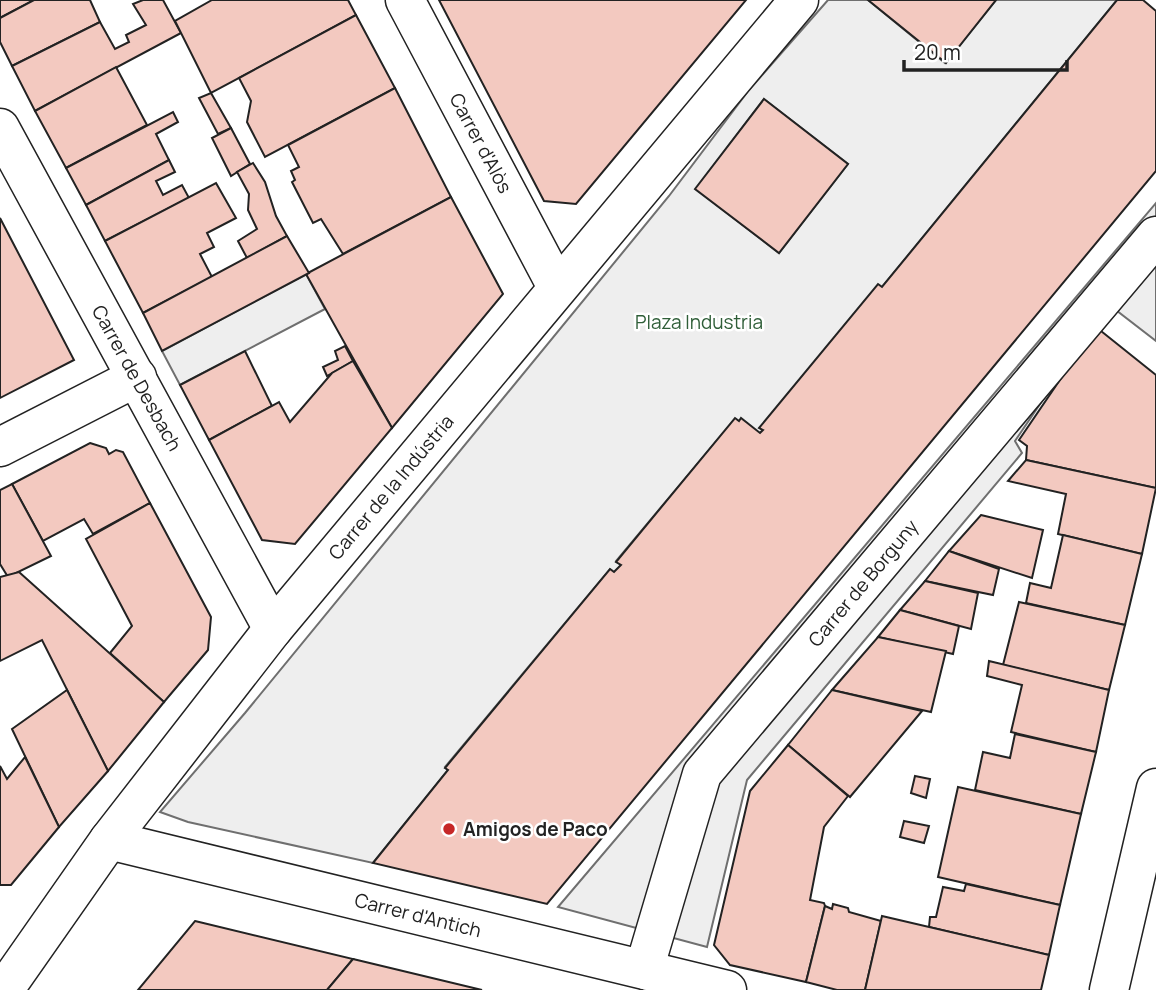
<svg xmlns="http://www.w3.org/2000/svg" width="1156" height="990" font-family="Manrope,sans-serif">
  <rect width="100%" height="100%" fill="#fff"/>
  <g fill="#eee" stroke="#6f6f6f" stroke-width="2" fill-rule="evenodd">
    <path d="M828 0H868L945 63 996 0H1117L882 287 879 285 760 428 763 430 760 433 735 419 616 561 621 565 614 572 610 569 445 767 448 770 373 863 188 822 160 812 245 713 669 196 749 90ZM764 99 848 164 779 253 696 189Z"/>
    <path d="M1156 203V341L1108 304 1015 441 1022 453 747 780 707 947 558 907Z"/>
    <path d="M306 274 325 309 180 385 162 351Z"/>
  </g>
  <g fill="#f3c9c0" stroke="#222" stroke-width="2">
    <path d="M0 0H34L0 18Z"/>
    <path d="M34 0H90L100 22 12 66 0 42V18Z"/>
    <path d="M143 0H163L181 33 35 111 12 66 100 22 115 49 129 42 126 35 146 25 133 4Z"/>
    <path d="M212 0H348L356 15 211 93 175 21Z"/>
    <path d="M439 0H746L576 204 544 201Z"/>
    <path d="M868 0H996L946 63Z"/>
    <path d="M1117 0H1143L1156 11V171L547 904 373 863 448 770 445 768 610 569 614 572 621 565 616 562 735 418 739 421 741 418 760 433 763 430 759 428 878 284 882 287Z"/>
    <path d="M356 15 395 88 265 157 247 122 251 101 239 78Z"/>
    <path d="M116 67 147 125 66 168 35 111Z"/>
    <path d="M395 88 451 197 343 254 321 219 313 223 292 182 295 180 291 171 299 167 288 145Z"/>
    <path d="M211 93 231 128 218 134 199 98Z"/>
    <path d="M764 99 848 164 779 253 695 189Z"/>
    <path d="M173 112 178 122 156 134 169 160 86 205 66 168Z"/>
    <path d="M231 128 250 164 231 176 212 138Z"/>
    <path d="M169 160 175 172 156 181 163 195 182 185 189 198 105 241 86 205Z"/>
    <path d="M253 163 265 182 276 216 287 236 247 258 238 241 257 229 248 210 249 194 237 172Z"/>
    <path d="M216 183 236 218 207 233 214 247 200 254 212 277 143 313 105 241Z"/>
    <path d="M451 197 503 294 392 428 306 274Z"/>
    <path d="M0 218 74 360 0 398Z"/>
    <path d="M287 236 309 273 162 351 143 313Z"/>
    <path d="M1096 327 1156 375V488L1026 460 1027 446 1019 440Z"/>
    <path d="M345 346 353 361 327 376 323 367 338 360 335 351Z"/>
    <path d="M245 351 272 406 209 440 180 385Z"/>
    <path d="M353 361 392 428 295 544 262 540 209 440 279 402 290 422 332 373Z"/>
    <path d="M90 443 106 448 109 454 116 450 123 452 150 503 93 534 84 519 43 541 12 484Z"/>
    <path d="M1026 460 1156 488 1142 554 1058 534 1066 494 1008 481Z"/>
    <path d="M12 484 51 556 8 577 0 564V490Z"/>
    <path d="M150 503 211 617 208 650 164 702 110 653 132 626 86 539Z"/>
    <path d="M981 515 1043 530 1032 578 949 551Z"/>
    <path d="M1063 535 1142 554 1125 625 1026 603 1030 583 1051 588Z"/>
    <path d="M949 551 999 569 993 595 925 581Z"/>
    <path d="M19 572 164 702 108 771 42 640 0 661V577Z"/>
    <path d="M925 581 978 593 971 629 900 610Z"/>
    <path d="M1019 602 1125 625 1109 690 1003 665Z"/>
    <path d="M900 610 959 626 953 654 878 637Z"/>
    <path d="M878 637 946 651 931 712 832 690Z"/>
    <path d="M989 661 1109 690 1096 752 1011 732 1022 685 987 676Z"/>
    <path d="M67 690 108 771 59 827 12 729Z"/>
    <path d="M832 690 922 711 850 797 788 745Z"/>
    <path d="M1015 734 1096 752 1081 814 975 790 983 752 1010 758Z"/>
    <path d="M788 745 848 796 824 827 810 900 824 903 825 906 806 982 730 965 714 945 750 791Z"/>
    <path d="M25 757 59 827 11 885H0V766L7 779Z"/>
    <path d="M915 776 930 779 926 798 911 793Z"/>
    <path d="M958 787 1081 814 1060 905 938 877Z"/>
    <path d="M904 821 929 826 924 843 900 837Z"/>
    <path d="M966 884 1060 905 1049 955 929 927 930 917H936L943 887 964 891Z"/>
    <path d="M833 904 848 908 849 912 881 921 865 990H837L806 982 825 906 832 909Z"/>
    <path d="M882 916 1049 955 1041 990H865Z"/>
    <path d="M195 921 353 959 327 990H138Z"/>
    <path d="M353 959 482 990H327Z"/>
  </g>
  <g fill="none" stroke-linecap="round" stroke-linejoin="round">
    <g stroke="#222" stroke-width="41">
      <g id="street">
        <path d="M405 0 557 287"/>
        <path d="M0 128 273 629"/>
        <path d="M0 447 137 377"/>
        <path d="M109 840 727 990"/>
        <path d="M648 971V956L702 774 1156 236"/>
        <path d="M1109 990 1156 788"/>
      </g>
    </g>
    <g stroke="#222" stroke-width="41">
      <path id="secondary" d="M4 990 109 840 273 629 799 0"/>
    </g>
    <use href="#street" stroke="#fff" stroke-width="38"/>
    <use href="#secondary" stroke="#fff" stroke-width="38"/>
  </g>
  <circle fill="#c62828" stroke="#fff" stroke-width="2.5" cx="449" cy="829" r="7"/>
  <g text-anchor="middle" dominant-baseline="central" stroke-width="5" stroke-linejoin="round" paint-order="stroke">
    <g font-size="19" fill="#222" stroke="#fff">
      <text transform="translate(481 143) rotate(62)">Carrer d'Alòs</text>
      <text transform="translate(137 378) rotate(61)">Carrer de Desbach</text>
      <text transform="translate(391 487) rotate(-50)">Carrer de la Indústria</text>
      <text transform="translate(863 583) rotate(-50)">Carrer de Borguny</text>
      <text transform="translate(418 915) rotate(14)">Carrer d'Antich</text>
    </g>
    <g font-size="19" fill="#2f5e38" stroke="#fff">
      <text x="699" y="322">Plaza Industria</text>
    </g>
    <g font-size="19" font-weight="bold" fill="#222" stroke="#fff" text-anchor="start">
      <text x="463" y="829">Amigos de Paco</text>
    </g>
  </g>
  <path d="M904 60v10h163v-10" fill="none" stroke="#222222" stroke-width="3.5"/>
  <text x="914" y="60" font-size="21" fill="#222222" stroke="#ffffff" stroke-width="5" paint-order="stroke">20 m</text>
</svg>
